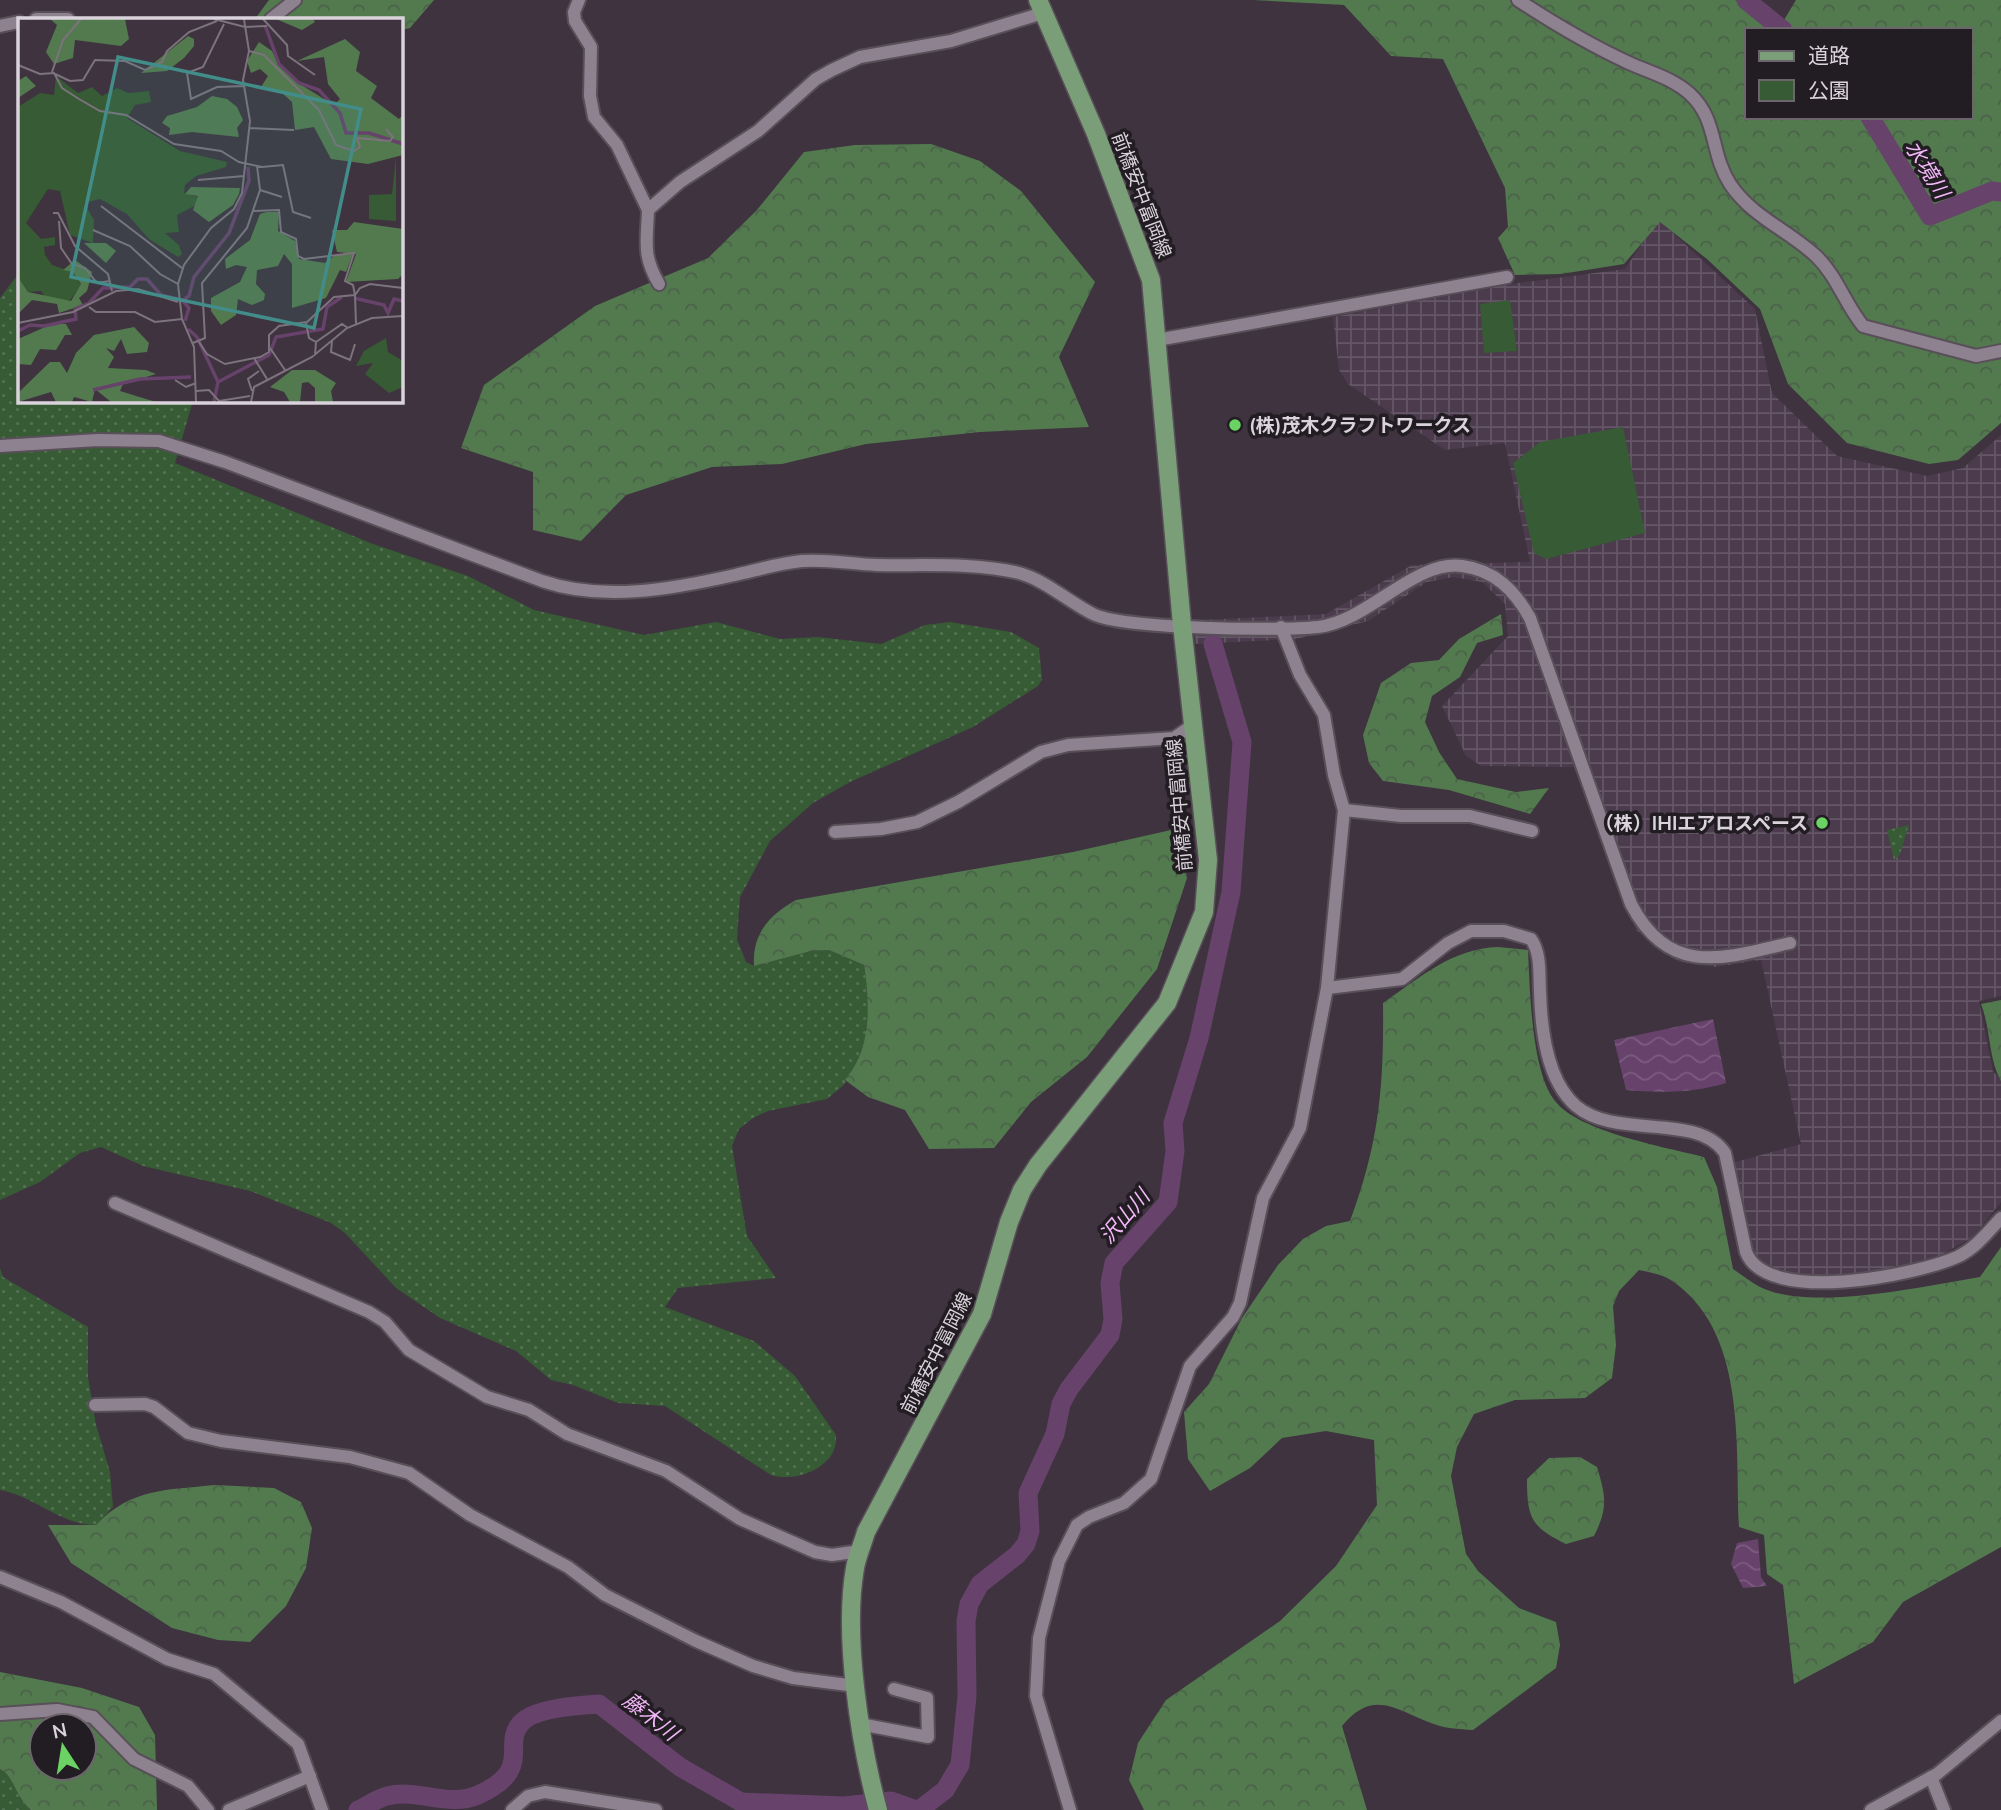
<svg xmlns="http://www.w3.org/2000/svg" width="2001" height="1810" font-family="Mulish,'Noto Sans JP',sans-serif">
  <defs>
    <pattern id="industrial-grid" width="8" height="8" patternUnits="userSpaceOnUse" patternTransform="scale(1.75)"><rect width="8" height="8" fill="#4b3b4d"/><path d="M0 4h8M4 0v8" fill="none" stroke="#645666"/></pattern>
    <pattern id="green-dots" width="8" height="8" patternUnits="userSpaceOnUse" patternTransform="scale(1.75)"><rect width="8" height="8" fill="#375b34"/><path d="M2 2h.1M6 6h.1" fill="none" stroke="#537251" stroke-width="1.8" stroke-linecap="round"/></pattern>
    <pattern id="forest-crowns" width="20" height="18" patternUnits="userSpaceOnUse" patternTransform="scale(1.75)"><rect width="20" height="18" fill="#527a4e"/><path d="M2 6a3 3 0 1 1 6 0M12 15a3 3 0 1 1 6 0" fill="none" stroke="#4b6249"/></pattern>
    <pattern id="water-waves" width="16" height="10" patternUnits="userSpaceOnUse" patternTransform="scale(1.75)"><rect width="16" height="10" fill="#67426b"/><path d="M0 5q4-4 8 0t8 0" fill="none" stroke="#7c5c80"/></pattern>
  </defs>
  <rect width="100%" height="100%" fill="#3e333f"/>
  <path fill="url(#industrial-grid)" d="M1658 219 1755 309 1772 393 1837 456 1927 476 1963 468 2001 435V996L1979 1001 1993 1072 2001 1078V1202L1973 1237 1932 1260 1841 1280 1763 1269 1752 1256 1732 1163 1801 1144 1761 960 1715 967 1679 962 1636 930 1574 767 1481 766 1466 756 1442 706 1508 636 1505 604 1482 582 1454 577 1427 582 1368 621 1296 639 1193 644 1199 620 1326 614 1412 565 1530 562 1505 443 1445 450 1348 384 1339 370 1333 317 1510 284 1625 269Z"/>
  <g fill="url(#green-dots)">
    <path d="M19 273V401H193L175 463 373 544 468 576 534 610 644 635 716 622 780 639 818 637 881 644 925 625 950 622 1011 632 1039 648 1042 680 1038 686 973 727 850 782 813 803 770 841 740 897 737 939 746 962 754 966 811 951 829 950 864 965 869 999 866 1035 856 1068 845 1080 846 1083 827 1099 768 1111 753 1118 739 1129 732 1146 747 1236 776 1278 678 1288 665 1307 754 1341 795 1376 836 1435C839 1467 796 1483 771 1475L665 1406 618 1403 573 1385 551 1380 516 1351 440 1318 396 1288 345 1233 331 1223 250 1191 143 1166 101 1147 80 1153 40 1182 0 1200V298Z"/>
    <path d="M1909 825 1900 854 1894 860 1887 830Z"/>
    <path d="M0 1268 3 1277 88 1327V1377L96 1425 110 1472 113 1507 96 1525C60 1525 35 1496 0 1490Z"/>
    <path d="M0 1769C15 1777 15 1797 31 1810H0Z"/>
  </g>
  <g fill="url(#forest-crowns)" fill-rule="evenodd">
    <path d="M269 0H434L410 28 401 30V19H255Z"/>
    <path d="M1253 0H1735L1784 20 1796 0H2001V423L1958 460 1929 464 1847 443 1788 384 1760 309 1707 259 1660 222 1624 264 1561 274 1515 275 1498 238 1508 227 1505 188 1443 59 1391 56 1344 5ZM1747 30H1971V117H1747Z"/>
    <path d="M931 144 980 161 1021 191 1095 282 1059 357 1089 427 980 432 866 444 782 464 712 467 626 495 581 541 533 530V472L461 448 484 385 595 306 708 258 756 211 804 152 855 145Z"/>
    <path d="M1501 614 1503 635 1477 643 1460 677 1432 696 1425 722 1439 752 1457 779 1516 792 1549 788 1530 814 1449 790 1383 781 1369 763 1363 735 1381 683 1411 663 1439 660 1459 639Z"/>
    <path d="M1180 828 1187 878 1157 969 1087 1057 1031 1102 994 1148 929 1149 905 1110 868 1097 845 1080C872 1049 870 1003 864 965L829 950 811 951 754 966C752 934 769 915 796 900L1073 852Z"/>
    <path d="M1498 947 1528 950C1530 989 1531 1071 1555 1101 1579 1132 1665 1147 1704 1157L1717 1187 1733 1269C1742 1275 1751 1282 1760 1287 1810 1312 1925 1286 1980 1277L2001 1247V1547L1903 1602 1873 1642 1794 1684 1783 1585 1767 1574 1764 1535 1739 1527C1735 1447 1748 1329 1669 1279 1661 1274 1648 1272 1639 1270L1619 1291 1613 1306 1616 1345 1612 1378 1585 1398 1515 1400 1474 1414 1457 1447 1451 1476 1466 1554 1478 1571 1519 1608 1556 1622 1560 1645 1556 1668 1473 1730C1462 1729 1450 1729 1440 1726 1399 1714 1376 1685 1342 1726L1367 1810H1144L1129 1780 1138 1743 1166 1700 1280 1621 1336 1566 1377 1505 1374 1440 1326 1431 1282 1438 1250 1468 1210 1491 1188 1459 1184 1412 1209 1384 1242 1318 1278 1265 1303 1239 1326 1226 1350 1221C1379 1143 1384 1087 1383 1003 1419 978 1453 948 1498 947Z"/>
    <path d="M2001 1000V1081C1988 1058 1991 1029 1981 1004Z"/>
    <path d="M1580 1457 1597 1467C1606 1497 1608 1508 1594 1536L1566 1544C1531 1527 1527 1518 1527 1479L1549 1458Z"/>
    <path d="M215 1485 274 1488 301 1502 312 1528 306 1568 286 1606 250 1642 218 1640 172 1628 71 1563 48 1525H96C131 1488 167 1490 215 1485Z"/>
    <path d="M0 1672 82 1688 139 1707 155 1735 157 1810H31C15 1797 15 1777 0 1769ZM42 1726H84V1768H42Z"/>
  </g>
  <g fill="#375b34">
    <path d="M1510 300 1517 351 1484 353 1480 304Z"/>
    <path d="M1623 427 1645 533 1546 559 1534 553 1513 463 1540 442Z"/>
  </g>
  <g fill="url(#water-waves)">
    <path d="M1713 1019 1726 1083C1695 1093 1659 1093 1626 1090L1614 1040Z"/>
    <path d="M1758 1539 1761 1577 1767 1586 1743 1588 1731 1564 1737 1543Z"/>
  </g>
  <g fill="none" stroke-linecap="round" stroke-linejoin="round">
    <g stroke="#67426b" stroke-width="19">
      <path d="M1746 0 1783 30"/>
      <path d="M1870 117 1930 216 1992 191 2001 192"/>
      <path d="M358 1810C367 1806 378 1798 387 1796 417 1788 449 1808 478 1795 535 1769 501 1745 521 1723 534 1708 580 1705 599 1704L680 1767 741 1802 844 1806 891 1801 916 1810"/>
      <path d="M919 1810 945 1790 960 1765 967 1696 966 1621 969 1604 980 1584 1017 1555 1026 1544 1030 1531 1028 1493 1055 1434 1061 1404 1069 1389 1110 1335 1113 1319 1110 1283 1114 1263 1168 1202 1175 1151 1173 1123 1199 1038 1231 892 1242 742 1213 644"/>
    </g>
    <g stroke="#584f59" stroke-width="16">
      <g id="minor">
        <path d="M579 0 574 12 575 21 591 47 590 96 594 117 617 145 648 210 680 182 758 131 816 79 832 70 860 57 951 41 1043 13"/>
        <path d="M1518 0C1553 23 1590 45 1629 63 1651 73 1672 78 1690 94 1718 120 1710 153 1730 184 1752 217 1788 230 1816 256 1837 276 1845 304 1863 326L1976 356 2001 351"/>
        <path d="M36 19H68"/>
        <path d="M271 19 295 0"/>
        <path d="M0 26 19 22"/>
        <path d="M648 210C647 242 642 255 659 284"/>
        <path d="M1157 340 1507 277"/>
        <path d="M0 446 98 440 159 441 225 462 542 581C603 602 673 589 735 575 757 570 780 563 802 561 826 559 852 564 876 565 922 566 974 562 1019 573 1047 581 1067 601 1093 614 1123 629 1280 631 1318 627 1369 621 1414 560 1462 566 1495 570 1515 591 1530 618L1631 904C1669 977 1723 959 1790 943"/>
        <path d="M1344 810 1401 816H1470L1532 831"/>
        <path d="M835 832 881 829 917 822 958 802 1041 752 1068 745 1174 738 1193 725"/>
        <path d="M1327 988 1402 979 1448 943 1471 931H1504L1531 939C1541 953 1539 973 1540 991 1541 1028 1546 1080 1576 1106 1616 1140 1698 1112 1725 1153L1746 1252C1767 1306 1916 1275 1957 1257 1975 1249 1988 1232 2001 1218"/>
        <path d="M115 1203 369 1312 385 1322 409 1350 487 1397 529 1410 567 1434 666 1471 740 1519 815 1552 832 1555 860 1551"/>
        <path d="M95 1405 145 1404 154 1407 188 1433 221 1441 350 1457 409 1473 470 1515 568 1567 605 1595 696 1641 753 1666 793 1678 856 1686"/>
        <path d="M0 1577 61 1602 167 1659 214 1674 298 1744 322 1810"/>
        <path d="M0 1714 57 1710 93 1717 134 1759 188 1786 208 1810"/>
        <path d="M860 1724 928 1737 927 1698 894 1689"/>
        <path d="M1931 1777 1944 1810"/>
        <path d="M229 1810 310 1776"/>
        <path d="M512 1810 528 1796 545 1792 656 1810"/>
        <path d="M1070 1810 1036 1696 1039 1638 1059 1561 1077 1525 1089 1517 1124 1503 1151 1479 1190 1366 1233 1317 1240 1303 1263 1198 1300 1128 1327 988 1344 810 1334 775 1324 715 1300 675 1281 627"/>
        <path d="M1871 1810 1937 1774 2001 1721"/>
      </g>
    </g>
    <g stroke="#584f59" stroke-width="21">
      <path id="major" d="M878 1810C860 1743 843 1636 855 1568 857 1556 863 1543 866 1532L982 1314 1009 1222 1022 1190 1038 1165 1167 1003 1204 912 1208 860 1182 625 1151 280 1096 134 1038 0"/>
    </g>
    <use href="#minor" stroke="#8f8290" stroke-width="12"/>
    <use href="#major" stroke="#7a9e77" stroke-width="18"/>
  </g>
  <g fill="#6bd363" stroke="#221d22" stroke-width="2.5">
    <circle cx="1235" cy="425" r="7"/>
    <circle cx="1822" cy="823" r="7"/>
  </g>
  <g text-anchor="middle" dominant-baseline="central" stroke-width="7" stroke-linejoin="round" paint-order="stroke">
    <g font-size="19" fill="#dad3db" stroke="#221d22">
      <text transform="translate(1142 195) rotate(69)">前橋安中富岡線</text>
      <text transform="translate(1179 805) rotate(-95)">前橋安中富岡線</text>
      <text transform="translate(936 1353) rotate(-63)">前橋安中富岡線</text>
    </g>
    <g font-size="19" font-weight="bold" fill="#dad3db" stroke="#221d22" text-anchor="start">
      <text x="1249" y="425">(株)茂木クラフトワークス</text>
      <text x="1808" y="823" text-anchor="end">（株）IHIエアロスペース</text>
    </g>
    <g font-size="21" font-style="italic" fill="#f3b8f9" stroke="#221d22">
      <text transform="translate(1928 169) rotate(58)">水境川</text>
      <text transform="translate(1124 1216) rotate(-49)">沢山川</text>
      <text transform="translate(651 1716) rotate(38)">藤木川</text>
    </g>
  </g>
  <g transform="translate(18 18)">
    <rect width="385" height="385" fill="#3e333f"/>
    <path d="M38 58 60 75 74 69 84 78 99 70 110 75 131 73 133 84 117 87 109 100 162 133 209 144 208 149 178 158 167 167 166 175 180 179 178 187 159 197 161 214 147 215 161 227 164 236 160 239 131 221 109 196 82 181 66 185 76 202 75 225 52 217 42 173 30 171 8 205 23 221 37 219V227L26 229 27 237 34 247 55 254 63 267 50 285 28 280 23 273 10 274 0 259V89L22 75 36 77ZM378 139V203L351 201V177L374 176ZM368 320 370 334 385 343V369L371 375 347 356 355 345 338 348 346 333Z" fill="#375b34"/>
    <path d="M32 1H107L111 21 103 28 57 22 55 40 36 46 28 34 39 7ZM258 1H295L297 4 284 12ZM170 18 176 21V28L166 40 149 53 123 55ZM327 21 342 34 338 53 359 68 353 80 381 101 385 97V137L350 146 313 141 296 109 277 112 274 84 263 74 243 69 250 58 242 51 233 55 229 43 241 24 254 33 261 47 280 65 316 87 322 81 310 66 306 39 279 43ZM8 58 18 68 0 80V63ZM194 78 209 81 219 89 225 102 219 110 221 119 174 114 151 117 152 110 144 105 149 98 179 89ZM173 169 222 170 221 176 215 187 191 204 175 192 180 178 167 176ZM249 194H261L260 213 277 223 281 241 307 245 317 237 335 236 328 254 322 252 308 280 274 290V246L266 236 260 248 239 252 238 266 247 276 246 282 234 287 220 281 218 297 203 307 193 293V280L222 264 229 249 218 247 208 251 207 241 232 222 242 196ZM336 204 385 211V256L380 261 328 264 338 236 319 234 314 212H329ZM66 225H88L98 233 88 245ZM57 242 74 254 69 273 61 280 65 287 41 295 39 286 14 282 0 296V259L10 274 53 283 63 266 55 254 45 252ZM34 306H48L54 317H47L38 332 22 331 13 347 0 346V321ZM116 309 131 325 129 334 109 336 103 321 96 333 88 330 96 339 90 350 128 352 138 356 105 366 102 373 138 384H93L77 371 74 384 56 379 54 384H38L33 374 0 384V375L32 344H42L49 355 58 335 76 317ZM274 352H297L318 365 313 373 315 384H297V370L290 364 284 365 282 384H272L266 374 252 369Z" fill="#527a4e"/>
    <path fill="none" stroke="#67426b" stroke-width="3.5" d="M247 7 261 46 281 65 301 72 322 95 328 115H351L385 126M336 280 366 287 370 295 376 281 385 283M164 283 171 278 176 259 211 215 231 163 230 149M170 311 179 319 200 364 196 384M0 313 12 307 26 308 58 301 57 291 71 285 85 270 112 269 120 261H129L143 277 164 282 171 290 167 303M200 364 251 337 258 319 305 311 309 289 324 279M75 372 122 361 173 359"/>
    <path fill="none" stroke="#7c737d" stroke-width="2" d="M196 1 227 9 249 8M245 1 269 27 270 38 297 57M206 6 185 49 169 55 173 81 199 69 226 68M231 33 246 37 301 92 318 127 336 133 342 129 339 120 372 123 375 119 368 111M0 47 22 56 36 55 44 70 61 81 82 93 108 97 156 126 203 133 221 144 244 149 265 147 275 194 293 200M34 54 45 22 63 1M37 56 52 63 65 62 77 42 107 43 127 52 144 44 149 33 171 14 199 3M231 110 276 112M180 162 226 158M242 172 264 179M83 188 164 250M235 193 261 192 263 214 278 221 280 238 286 241 336 235 327 263 335 267 337 277M35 195H40L57 228 90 256 94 273M41 203 43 230 54 246 67 250 79 265 92 263M75 212 112 228 142 256 160 266M71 289 78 294H117L137 304 164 301M0 305 55 294 98 273 120 271 160 284M288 305 291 320 298 324 297 337M338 306 337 277 342 270 352 266 385 270M314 323 313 334 332 342 337 326M181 324 189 336 207 346 242 339 251 334V317L261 308 289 304 316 279 337 277M298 324 324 306 330 310M175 325 187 320 184 265 229 210 242 172 239 148M252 330 267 352M236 340 249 361M157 362 168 369 178 365M178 373 191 372 201 383 232 378M234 373 230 361 241 353M178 384 176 329 164 301 160 266 166 247 193 210 216 191 224 175 232 103 225 62 231 33 226 1M233 384 236 369 294 339 329 310 354 300 385 298"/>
    <path fill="#428d89" fill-opacity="0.15" stroke="#428d89" stroke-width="3.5" d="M100 39 343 91 296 310 53 259Z"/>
    <rect width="385" height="385" fill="none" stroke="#dad3db" stroke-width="3.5"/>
  </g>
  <rect x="1745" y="28" width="228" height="91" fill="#221d22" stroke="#6c666c" stroke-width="2"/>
  <rect x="1759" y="51" width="35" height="10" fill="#7a9e77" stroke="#6c666c" stroke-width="2"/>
  <text x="1808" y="63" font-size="21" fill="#dad3db">道路</text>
  <rect x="1759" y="80" width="35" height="21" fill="#375b34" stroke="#6c666c" stroke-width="2"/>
  <text x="1808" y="98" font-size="21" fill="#dad3db">公園</text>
  <g transform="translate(63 1747) rotate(348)"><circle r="33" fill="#221d22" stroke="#6c666c" stroke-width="2"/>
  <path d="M0-5L12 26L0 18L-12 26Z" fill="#6bd363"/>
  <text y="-10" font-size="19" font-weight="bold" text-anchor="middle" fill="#dad3db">N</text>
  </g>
</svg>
